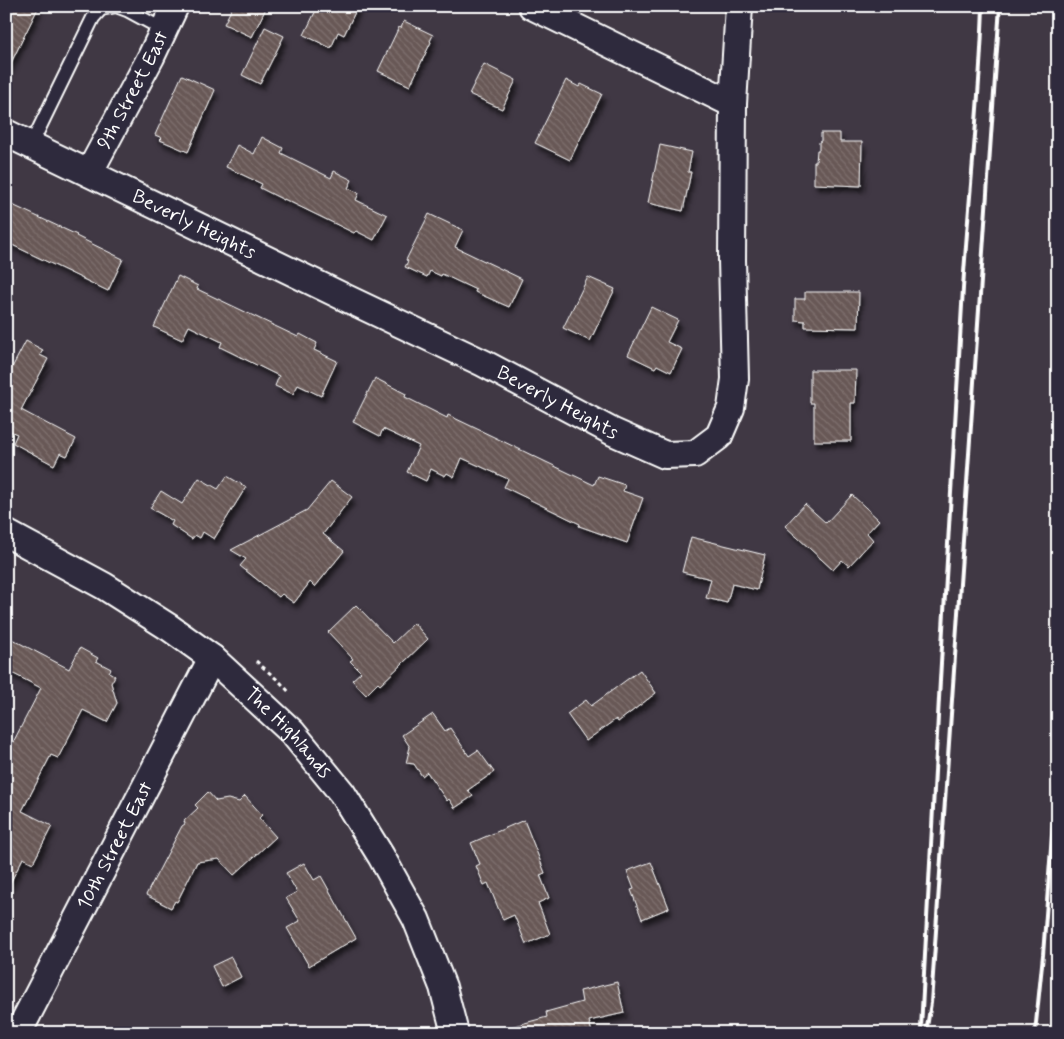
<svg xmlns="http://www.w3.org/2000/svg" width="1064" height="1039" font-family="Mynerve,sans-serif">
  <defs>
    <pattern id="building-back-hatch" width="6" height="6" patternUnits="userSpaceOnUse" patternTransform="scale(1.25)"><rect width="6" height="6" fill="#685856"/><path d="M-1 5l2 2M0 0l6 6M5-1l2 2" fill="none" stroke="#7f716f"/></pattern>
    <filter id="shadow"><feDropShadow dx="3" dy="5.5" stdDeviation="2.5" flood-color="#0009"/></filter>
  </defs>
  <rect width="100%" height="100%" fill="#403844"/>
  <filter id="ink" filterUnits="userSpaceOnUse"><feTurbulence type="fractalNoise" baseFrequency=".02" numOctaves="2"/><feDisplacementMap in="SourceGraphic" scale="10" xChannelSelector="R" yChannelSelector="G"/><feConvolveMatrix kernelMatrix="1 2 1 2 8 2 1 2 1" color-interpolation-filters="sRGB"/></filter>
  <g filter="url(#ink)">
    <g fill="url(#building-back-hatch)" stroke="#fff" filter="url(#shadow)">
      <path d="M6 6H39L6 73Z"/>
      <path d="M233 6H267L252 37 224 24Z"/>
      <path d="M318 6H358L344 35 338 32 331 48 304 35Z"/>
      <path d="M404 21 433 35 430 41 431 42 410 86 378 71 399 27 401 28Z"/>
      <path d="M265 27 284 36 260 84 242 75Z"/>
      <path d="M484 64 516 80 502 109 469 94Z"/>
      <path d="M182 75 215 90 188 152 160 140 162 138 155 135Z"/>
      <path d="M566 80 579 87 581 84 602 94 570 160 535 143Z"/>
      <path d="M821 133H840V142H862L861 186 814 184V162H816L817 150H819V142L821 141Z"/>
      <path d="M262 137 283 148 281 153 331 178 334 171 352 180 348 188 359 193 356 200 387 215 374 240 356 231 354 233 284 199V200L260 188 262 184 226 167 237 145 254 154Z"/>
      <path d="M660 145 692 152 688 172H691L683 211 648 203Z"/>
      <path d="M6 202 77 235 76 236 123 259 108 291 6 242Z"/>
      <path d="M429 214 463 230 455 247 522 279 509 307 475 292 476 290 442 274 441 276 430 271 427 277 405 267 408 261 406 260Z"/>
      <path d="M178 276 198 286 197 289 298 337 300 334 317 343 314 350 337 361 321 396 298 385 293 394 275 386 279 376 220 347 222 342 189 326 182 340 154 327Z"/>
      <path d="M588 277 615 289 590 341 563 328Z"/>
      <path d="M805 292H859L858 328 805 327V321L795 320V299H805Z"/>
      <path d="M651 307 678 320 667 342 682 349 671 372 657 365 655 368 628 355Z"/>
      <path d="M26 341 43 350 40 355 48 359 21 410 76 439 67 456 60 453 54 465 13 443 17 434 10 431 6 438V379Z"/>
      <path d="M810 370H856L855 403H851V441H814V403H810Z"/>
      <path d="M375 378 406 394 405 397 447 418 448 415 594 485 598 476 625 485 623 491 643 498 627 543 579 526 580 524 504 487 508 479 462 458 454 477 447 473 445 476 431 469 426 481 407 472 419 446 383 429 380 436 353 422Z"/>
      <path d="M227 476 246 487 214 539 203 532 200 538 195 535 192 539 171 525 173 521 150 508 161 491 182 504 199 478 218 489Z"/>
      <path d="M331 481 352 497 323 534 344 551 315 587 310 582 294 603 282 594 279 597 240 566 246 559 231 550 307 510Z"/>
      <path d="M852 495 879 520 867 533 873 540 849 566 842 560 833 570 785 526 805 504 826 523Z"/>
      <path d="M691 537 765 555 757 590 732 584 727 603 706 598 711 579 682 572Z"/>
      <path d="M356 605 393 643 414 623 428 639 380 685 378 683 366 695 352 680 361 672 350 661 353 659 328 632Z"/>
      <path d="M6 636 69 669 80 648 98 658 96 661 111 669 109 672 115 676 111 683 117 703 107 722 83 710 58 758 51 755 22 811 52 826 33 863 23 858 6 891V756L41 688 6 670Z"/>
      <path d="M640 670 656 693 618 722 616 719 586 741 567 714 586 700 591 706Z"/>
      <path d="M433 714 445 731 450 728 469 756 478 750 494 772 468 790 473 796 455 808 449 799 447 801 427 772 422 776 414 764 406 763 410 747 402 735Z"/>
      <path d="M208 792 216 801 228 799 239 802 245 796 262 815 259 818 276 837 234 875 219 859 197 862 177 902 175 901 171 908 146 895 182 826 185 824 184 821 198 808 195 805Z"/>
      <path d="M524 820 545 873 540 875 549 898 538 903 550 934 526 944 514 915 503 920 488 883 484 885 476 866 480 864 471 843Z"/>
      <path d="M651 862 669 908 642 919 631 890 634 889 627 871Z"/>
      <path d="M304 863 314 880 321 876 356 938 309 966 287 928 300 921 286 898 297 892 286 873Z"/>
      <path d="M231 957 241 977 222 987 212 966Z"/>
      <path d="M617 982 624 1013 589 1021 592 1033H511L510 1027 547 1017 546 1012 582 1002 580 991Z"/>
    </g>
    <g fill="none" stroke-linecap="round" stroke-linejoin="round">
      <g stroke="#fff" stroke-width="16">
        <path id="service" d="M31 145 93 18 101 9 116 6 127 10 164 30"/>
      </g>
      <g stroke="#fff" stroke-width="30">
        <g id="minor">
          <path d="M532 6 733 104"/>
          <path id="s1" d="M6 133 348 299 483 363 613 432 665 455 695 454 719 436 731 408 735 379 732 260 733 104 739 6"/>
          <path id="s2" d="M89 173 151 57 175 6"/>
          <path id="s3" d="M6 533 104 586 170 628 212 658 292 732 342 793 381 856 416 919 443 987 455 1033"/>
          <path id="s4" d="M18 1033 212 658"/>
        </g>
      </g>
      <g stroke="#fff" stroke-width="3" stroke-dasharray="4 4" stroke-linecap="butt">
        <path d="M6 504 13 508"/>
        <path d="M256 661 281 683 290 693"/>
      </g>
      <use href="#service" stroke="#2f2a3d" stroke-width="12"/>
      <use href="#minor" stroke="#2f2a3d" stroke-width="26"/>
      <g stroke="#fff" stroke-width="4">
        <path d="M921 1028C934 781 948 535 963 288 969 194 980 100 983 6"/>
        <path d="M926 1033 931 1003 1000 6"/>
        <path d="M1035 1033 1043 955 1058 755"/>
      </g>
    </g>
  </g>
  <g text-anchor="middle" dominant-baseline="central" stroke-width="5" stroke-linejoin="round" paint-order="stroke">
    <g font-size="20" fill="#fff" stroke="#2f2a3d">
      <text stroke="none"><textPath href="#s2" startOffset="94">9th Street East</textPath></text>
      <text stroke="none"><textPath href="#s1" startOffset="209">Beverly Heights</textPath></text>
      <text stroke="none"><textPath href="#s1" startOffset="614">Beverly Heights</textPath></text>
      <text stroke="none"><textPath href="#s3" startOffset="348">The Highlands</textPath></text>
      <text stroke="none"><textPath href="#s4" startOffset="211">10th Street East</textPath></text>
    </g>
  </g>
  <rect width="1064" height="1039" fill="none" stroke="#2f2a3d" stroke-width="25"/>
  <rect x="12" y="12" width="1039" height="1014" fill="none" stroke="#fff" stroke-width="2" filter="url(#ink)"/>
</svg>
